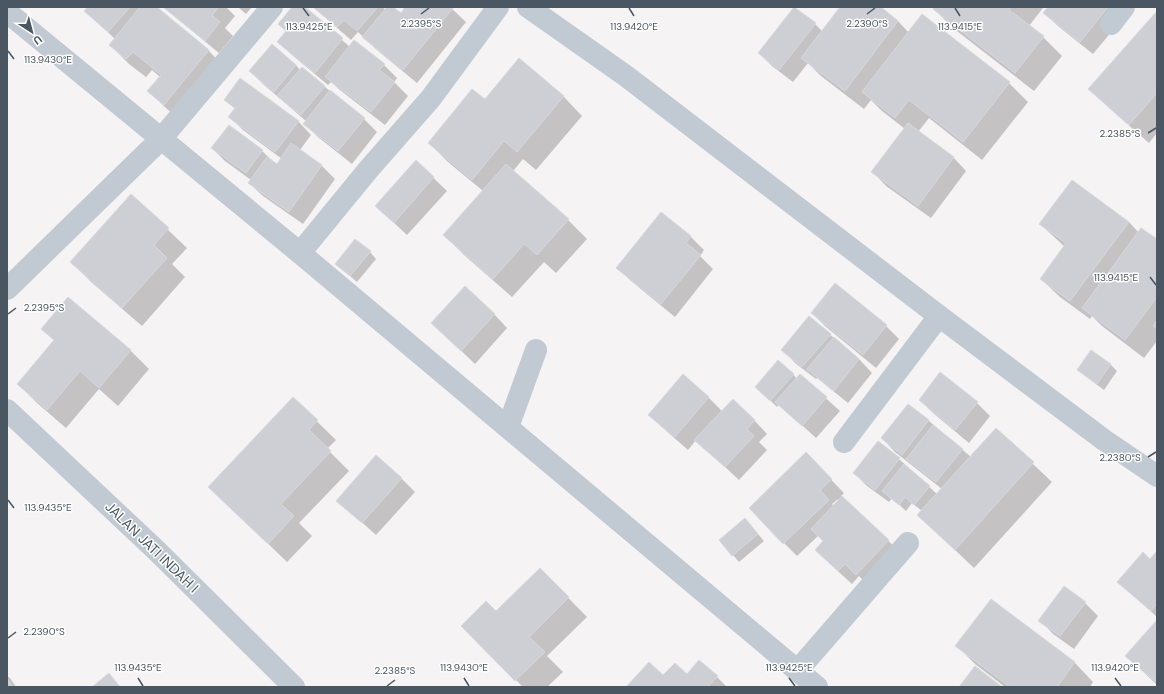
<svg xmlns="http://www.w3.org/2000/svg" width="1164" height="694" font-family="'DM Sans',sans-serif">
  <rect width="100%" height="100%" fill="#f5f3f3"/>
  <g fill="#0003" fill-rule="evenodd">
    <path d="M89 7H155L209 51 227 70 184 123 167 109 148 91 160 77 152 70 146 77 129 64 110 45 115 39 86 11Z"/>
    <path d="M163 7H226L235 16 225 28 233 36 219 53Z"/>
    <path d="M238 7H252L246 14Z"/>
    <path d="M293 7H304L350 47 384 65 397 78 394 82 408 96 385 125 340 90 331 82 328 85 292 55 278 42 287 31Z"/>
    <path d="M313 7H382L386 10 388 7H391L401 14 407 7H450L466 22 417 83 377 50 358 32 351 40Z"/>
    <path d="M841 7H879L898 21 909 33 1009 83 1028 102 982 160 929 118 918 132 953 157 966 171 931 218 886 186 873 172 905 129 882 111 871 100 864 109 821 76 808 63 793 82 772 66 759 53 815 24 822 31Z"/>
    <path d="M936 7H1042L1043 8 1029 26 1043 37 1062 56 1034 91 953 28 934 9Z"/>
    <path d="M1049 7H1132L1093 54 1058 26 1044 13Z"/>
    <path d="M1157 13V133L1149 143 1109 108 1090 89Z"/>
    <path d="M519 60 564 97 582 116 536 170 523 159 513 171 568 220 587 239 556 273 544 262 512 297 463 254 444 235 483 191 448 162 429 143 485 101Z"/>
    <path d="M296 65 300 70 302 68 364 119 377 132 352 164 318 137 305 124 306 121 263 84 250 71Z"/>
    <path d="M225 100 298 121 311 135 300 150 322 166 335 179 303 224 263 196 249 183 251 180 225 161 212 148 262 151 277 165 282 159 243 130 230 117 235 109Z"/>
    <path d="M416 161 447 191 407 235 376 206Z"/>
    <path d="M131 195 187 248 172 264 185 277 142 326 90 281 72 262Z"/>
    <path d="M661 213 691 237 704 250 700 256 713 269 675 317 631 281 618 268Z"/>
    <path d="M1129 222 1139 233 1157 240V341L1144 358 1102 326 1092 316 1090 319 1060 297 1041 279 1065 247 1040 224Z"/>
    <path d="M370 252 376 259 357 282 336 264Z"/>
    <path d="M68 298 131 351 149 369 118 406 99 389 66 428 37 403 18 384 55 341 42 329Z"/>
    <path d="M812 313 886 326 899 339 876 368 825 326Z"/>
    <path d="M494 314 507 328 475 364 432 323Z"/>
    <path d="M809 317 859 359 872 373 848 403 817 378 816 379 795 363 782 349Z"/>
    <path d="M1091 351 1111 365 1117 371 1104 390 1085 376 1078 370Z"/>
    <path d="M793 374 797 379 800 375 840 411 816 438 779 404 777 407 763 393Z"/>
    <path d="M708 397 722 411 754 420 767 434 759 442 767 450 739 480 696 440 688 450 663 428 649 415Z"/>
    <path d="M293 398 336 440 327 449 349 471 299 523 312 536 287 562 228 505Z"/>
    <path d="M920 400 977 403 990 416 969 443 933 413Z"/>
    <path d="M908 405 929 421 971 457 996 429 1052 482 974 568 918 515 922 511 912 503 906 511 892 498 889 502 867 486 854 473 878 442 899 459 937 494 942 489 895 452 882 438Z"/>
    <path d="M806 454 844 493 841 496 902 554 870 587 859 576 852 584 829 563 825 541 819 535 797 556 784 543ZM838 499 839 500 834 506 832 504Z"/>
    <path d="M401 478 415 492 376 535 337 500Z"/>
    <path d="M751 526 764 541 739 562 733 555Z"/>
    <path d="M1157 552V617L1118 582 1150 560Z"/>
    <path d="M540 569 587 617 547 656 563 672 547 687H523L462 626 496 612Z"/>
    <path d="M991 600 1075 663 1093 682 1090 687H1005L975 664 956 645Z"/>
    <path d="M1085 603 1098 616 1074 649 1053 634 1040 620Z"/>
    <path d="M1157 621V685L1127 656Z"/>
    <path d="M687 675 717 677 727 687H628L663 676Z"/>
    <path d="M7 676 10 678 16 687H7Z"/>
  </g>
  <g fill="#cdcfd5" stroke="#d7d9de">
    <path d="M88 7H130L108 32 84 11Z"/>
    <path d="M140 7H157L209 50 164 105 147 91 161 75 133 52 126 59 109 45Z"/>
    <path d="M163 7H219L212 15 220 22 205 41Z"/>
    <path d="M292 7H305L343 38 315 73 277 42 286 31 278 24Z"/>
    <path d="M313 7H378L357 31 344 20 337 27Z"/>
    <path d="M387 7H393L401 13 405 7H452L453 8 403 70 362 37Z"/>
    <path d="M794 7 816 23 779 70 758 53Z"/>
    <path d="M840 7H881L898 21 845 91 801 58Z"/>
    <path d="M934 7H1011L1009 10 1044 36 1015 73 933 9Z"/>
    <path d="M1048 7H1108L1080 42 1043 13Z"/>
    <path d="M1157 11V93L1129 125 1088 89Z"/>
    <path d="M922 14 1010 82 963 142 909 100 895 118 862 92Z"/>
    <path d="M354 40 385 64 379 70 395 82 371 112 325 77Z"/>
    <path d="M272 44 296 65 274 92 249 71Z"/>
    <path d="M519 58 564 96 517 152 504 141 472 180 428 143 472 89 485 99Z"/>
    <path d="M302 67 325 86 301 115 277 96Z"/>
    <path d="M240 78 299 121 275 152 228 117 235 108 224 100Z"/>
    <path d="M330 90 365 118 338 151 303 124Z"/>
    <path d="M908 123 954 157 918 206 871 172Z"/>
    <path d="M229 125 263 150 246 173 211 148Z"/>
    <path d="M291 143 322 165 289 212 248 183 267 157 277 164Z"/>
    <path d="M416 160 434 177 394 223 375 206Z"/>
    <path d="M506 164 569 219 537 255 524 244 493 279 443 235Z"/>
    <path d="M1072 180 1129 222 1070 301 1040 279 1066 243 1039 224Z"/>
    <path d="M131 194 169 228 154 245 167 258 122 308 70 262Z"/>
    <path d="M661 212 691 236 686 243 701 255 661 304 616 268Z"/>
    <path d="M1141 228 1157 239V297L1125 340 1082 308Z"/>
    <path d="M355 239 371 251 350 276 335 264Z"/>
    <path d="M835 283 887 325 863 355 811 313Z"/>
    <path d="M465 286 495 314 461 351 431 323Z"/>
    <path d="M68 297 131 350 99 388 80 371 47 410 17 384 54 340 41 329Z"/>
    <path d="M809 316 831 334 802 367 781 350Z"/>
    <path d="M1157 320V329L1153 326Z"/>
    <path d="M834 337 859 359 834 391 807 369Z"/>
    <path d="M1091 350 1111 364 1097 384 1077 370Z"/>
    <path d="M778 360 794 374 770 401 755 387Z"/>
    <path d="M940 372 978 402 955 430 919 400Z"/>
    <path d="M683 374 709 397 675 437 648 415Z"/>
    <path d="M800 374 827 397 802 426 775 402Z"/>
    <path d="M293 397 318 420 309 430 331 451 281 504 294 516 268 544 208 487Z"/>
    <path d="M733 399 755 420 747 429 754 436 725 467 694 440Z"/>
    <path d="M908 404 929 420 902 455 881 438Z"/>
    <path d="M933 425 963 449 936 482 906 459Z"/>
    <path d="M996 428 1034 462 955 550 917 515Z"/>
    <path d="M878 441 900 458 875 490 853 473Z"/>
    <path d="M806 452 832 479 820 490 829 500 783 544 749 508Z"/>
    <path d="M376 455 402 478 362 523 336 501Z"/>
    <path d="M904 464 930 486 914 505 905 497 899 505 882 491Z"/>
    <path d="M842 496 889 540 856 575 845 564 838 571 815 550 823 541 811 529Z"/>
    <path d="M745 518 758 534 732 556 719 540Z"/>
    <path d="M1157 551V604L1151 611 1117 582 1143 552 1150 559Z"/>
    <path d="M540 568 569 597 529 637 545 652 515 681 461 626 486 601 496 611Z"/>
    <path d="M1064 586 1086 602 1060 636 1038 621Z"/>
    <path d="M991 599 1075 662 1057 687H1010L955 646Z"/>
    <path d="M1157 620V683L1125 656Z"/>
    <path d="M699 660 718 676 708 687H626L649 662 663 675 675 663 687 674Z"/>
    <path d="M975 666 1002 687H959Z"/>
    <path d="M109 673 120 687H92Z"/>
    <path d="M7 679 13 687H7Z"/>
  </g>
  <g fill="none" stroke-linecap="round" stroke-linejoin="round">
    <g stroke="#c1cad2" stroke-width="22">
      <path d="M528 7 626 76 939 316 1104 440 1157 476"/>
      <path d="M7 12 300 253 817 687"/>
      <path d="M1111 24 1124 7"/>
      <path d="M300 253 368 170 431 98 498 7"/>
      <path d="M7 289 161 139 272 7"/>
      <path d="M7 410 157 551 294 687"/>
      <path d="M508 427 536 350"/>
      <path d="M844 442 939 316"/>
      <path d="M797 671 908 543"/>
    </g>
  </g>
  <path fill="none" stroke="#4a5661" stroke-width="1.5" d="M303 8 309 16M629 8 634 16M955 8 960 16M421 14 429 8M867 14 875 8M8 51 14 59M1148 133 1156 128M1150 277 1156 285M8 314 16 308M1148 457 1156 452M8 500 14 508M8 638 16 632M138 678 143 686M464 678 469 686M789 678 795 686M1115 678 1121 686M387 686 395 680"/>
  <g text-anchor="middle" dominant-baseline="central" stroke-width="3" stroke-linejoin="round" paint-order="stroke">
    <g font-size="14" fill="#4a5661" stroke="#fff">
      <text transform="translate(152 547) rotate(44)">JALAN JATI INDAH I</text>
    </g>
  </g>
  <g font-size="10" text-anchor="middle" fill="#4a5661" stroke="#fff" stroke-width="3" stroke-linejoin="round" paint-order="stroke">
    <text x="421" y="27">2.2395°S</text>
    <text x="867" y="27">2.2390°S</text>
    <text x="309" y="30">113.9425°E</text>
    <text x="634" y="30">113.9420°E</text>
    <text x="960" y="30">113.9415°E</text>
    <text x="48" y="63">113.9430°E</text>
    <text x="1120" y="137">2.2385°S</text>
    <text x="1116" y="281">113.9415°E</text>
    <text x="44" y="311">2.2395°S</text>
    <text x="1120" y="461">2.2380°S</text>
    <text x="48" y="511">113.9435°E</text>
    <text x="44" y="635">2.2390°S</text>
    <text x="138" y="671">113.9435°E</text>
    <text x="464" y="671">113.9430°E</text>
    <text x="789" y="671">113.9425°E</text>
    <text x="1115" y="671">113.9420°E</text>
    <text x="395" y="674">2.2385°S</text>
  </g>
  <rect width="1164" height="694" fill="none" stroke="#4a5661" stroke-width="16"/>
  <g transform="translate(32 32) rotate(144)" stroke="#ffffff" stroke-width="3" paint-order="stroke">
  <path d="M0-3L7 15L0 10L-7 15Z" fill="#4a5661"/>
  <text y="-6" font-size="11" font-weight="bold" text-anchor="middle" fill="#4a5661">U</text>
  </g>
</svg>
